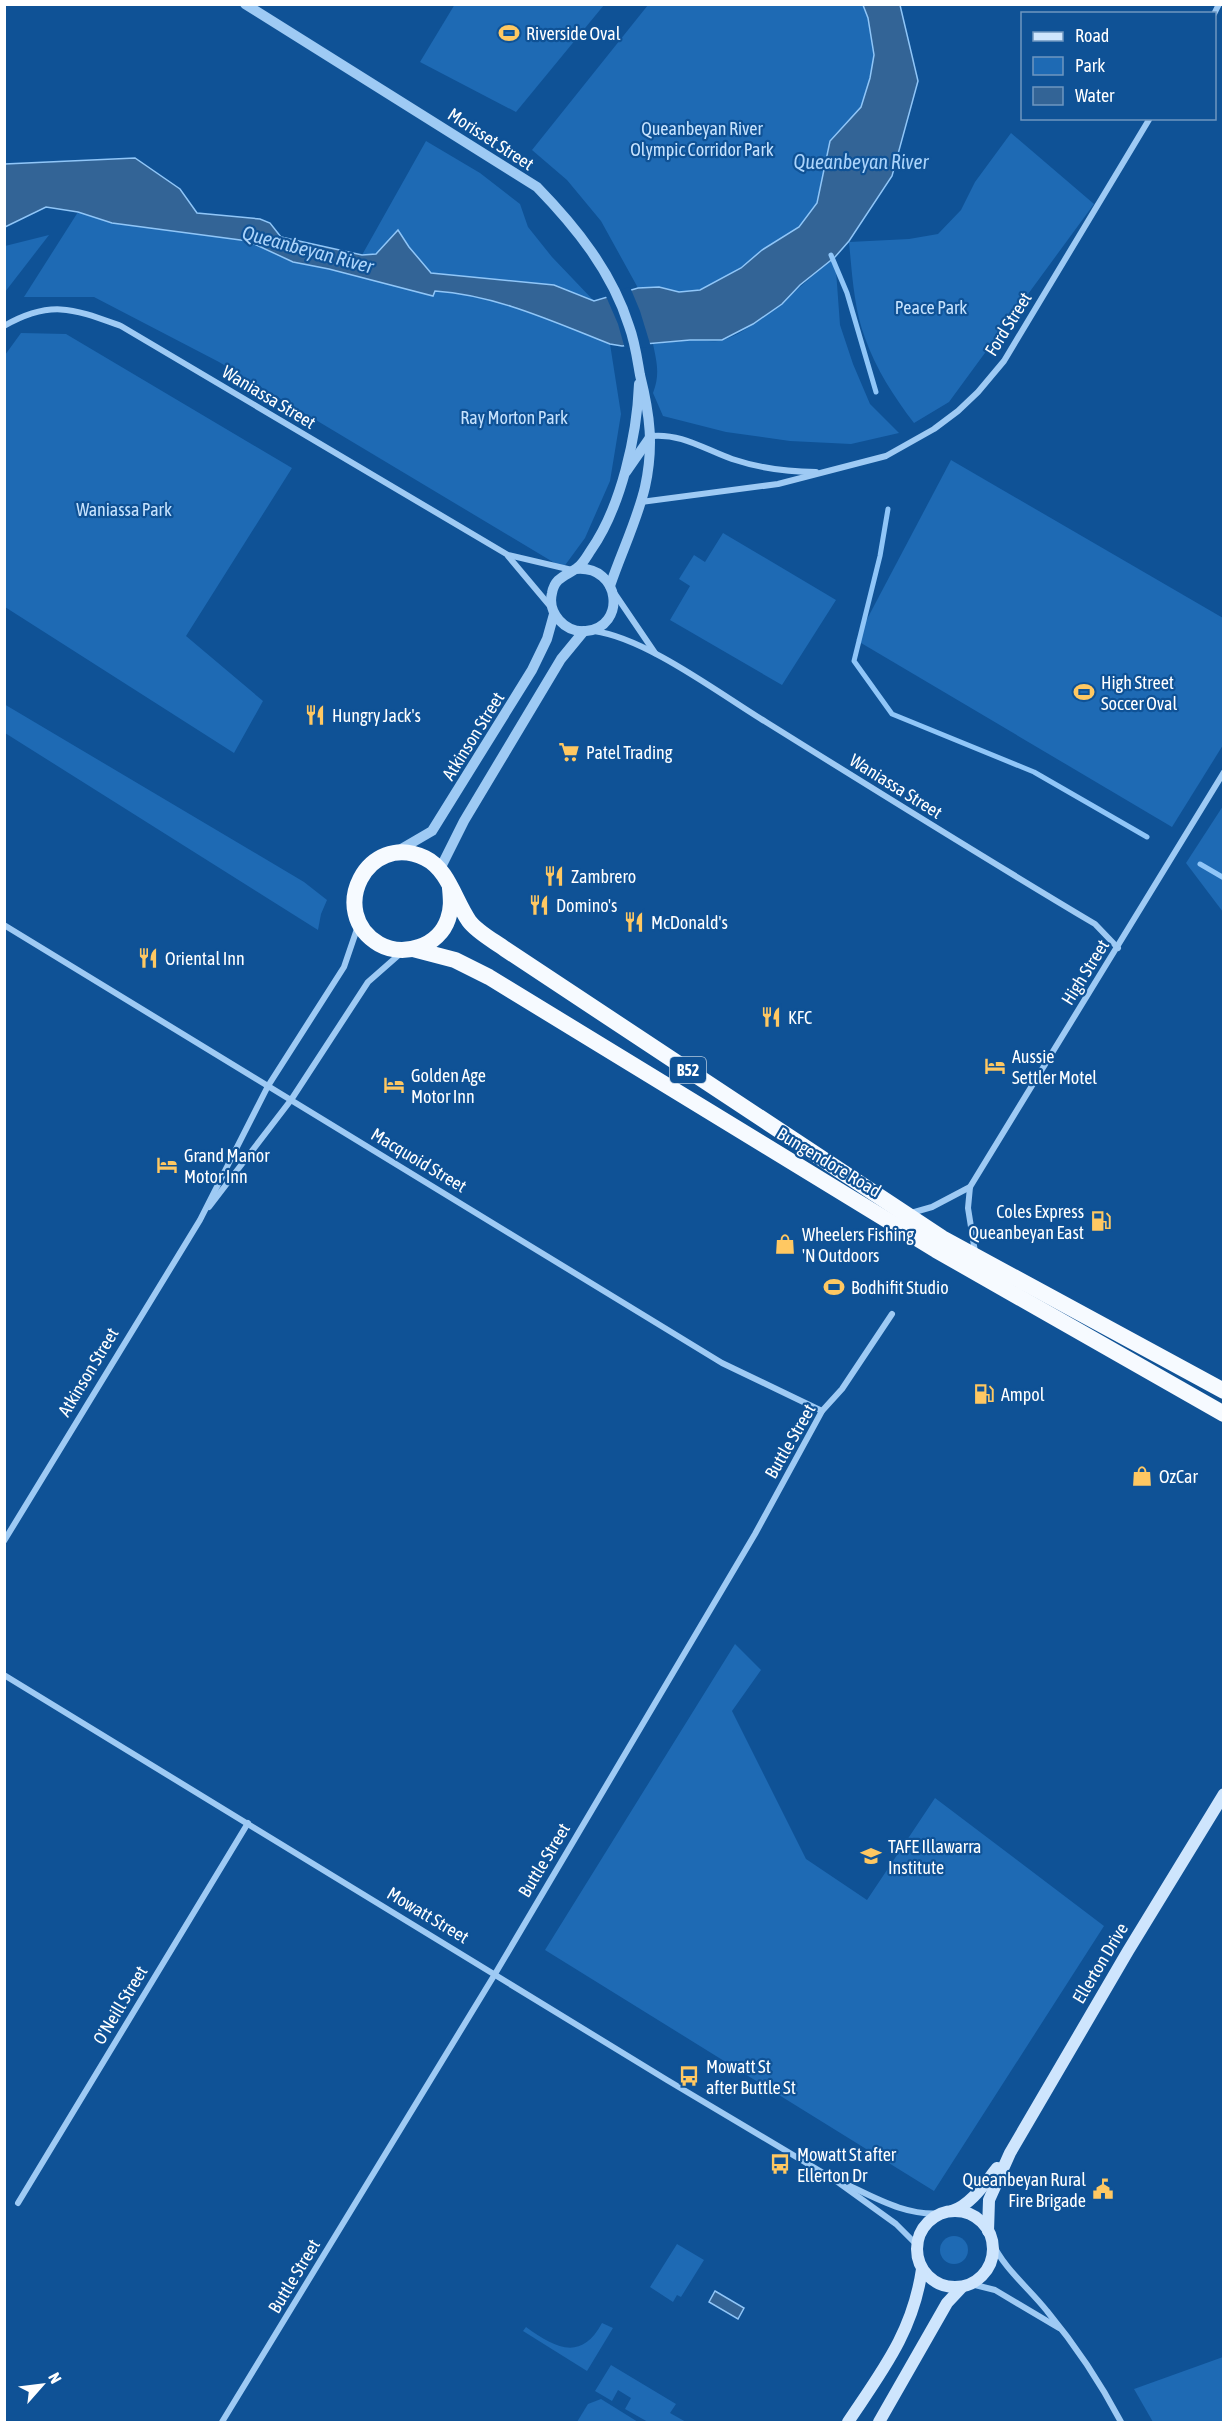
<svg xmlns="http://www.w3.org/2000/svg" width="1228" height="2427" font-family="'Asap Condensed',sans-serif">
  <rect width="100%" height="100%" fill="#0f5296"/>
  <g fill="#1e6ab4">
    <path d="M455 4H604V5L516 112 420 62Z"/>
    <path d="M648 5H863L868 18 874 55 870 78 861 107 830 141 817 203 799 227 762 250 741 268 700 290 679 292 659 287 638 288 601 221 567 180 532 150Z"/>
    <path d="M1011 133 1094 204 949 402 914 423C894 397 876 369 865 338 854 309 852 273 849 242L909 239 938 234 961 210 975 182Z"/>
    <path d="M426 141 480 173 520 204 528 227 552 257 594 301 463 276 431 273 409 247 398 230 376 254 362 255Z"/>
    <path d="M78 212 112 223 248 241 293 262 329 269 432 296 435 291C496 295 554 322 610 344L621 414 610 481 585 538 563 568 219 362 94 297H24Z"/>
    <path d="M49 235 5 292V246Z"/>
    <path d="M835 257 840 325 853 364 870 404 899 433 851 444 790 441 726 432 663 416 653 393C660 375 657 363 653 344 666 343 678 341 691 340 701 340 714 343 723 340 762 327 803 282 835 257Z"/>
    <path d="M21 333 66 334 292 468 186 636 263 701 234 753 5 607V355Z"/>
    <path d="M951 460 1223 618V745L1172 827 856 640Z"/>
    <path d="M723 533 836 600 782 685 670 620 690 586 679 579 694 555 705 562Z"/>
    <path d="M4 704 304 882 327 900 321 914 318 930 5 733Z"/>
    <path d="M1223 806V912L1186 863Z"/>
    <path d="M735 1644 761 1670 732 1711 806 1859 867 1900 935 1798 1104 1926 934 2191 545 1950Z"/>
    <circle cx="954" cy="2250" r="14"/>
    <path d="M677 2244 704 2260 681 2297 677 2295 673 2302 650 2287Z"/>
    <path d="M602 2323 613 2328 587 2371 523 2331 526 2327C555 2348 581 2362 602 2323Z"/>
    <path d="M1223 2357V2422H1153L1134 2389Z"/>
    <path d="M611 2365 676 2404 670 2413 686 2422H648L625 2409 631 2398 618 2390 612 2401 595 2391Z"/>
    <path d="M601 2399 638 2422H577L588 2404Z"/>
  </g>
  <g fill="#336496" stroke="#90c6f8" stroke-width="1.5">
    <path d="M863 5H900L918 81 892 176 849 241 835 257 800 285 782 304 753 324 722 340H690L622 346 610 344C554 322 496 295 435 291L433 296 329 269 293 262 248 241 112 223 78 212 46 207 5 227V164L135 158 180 189 197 213 260 219 270 223 281 237 362 255 376 254 398 230 409 247 431 273 554 285 594 301 638 288 659 287 679 292 700 290 741 268 762 250 799 227 817 203 830 141 861 107 870 78 874 55 868 18Z"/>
    <path d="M715 2291 744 2308 738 2319 709 2302Z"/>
  </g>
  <path fill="#0f5296" d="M630 287 640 311 651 347 625 349 618 324 605 294Z"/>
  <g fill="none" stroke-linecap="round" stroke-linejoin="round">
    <g stroke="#90c6f8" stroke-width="5">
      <path d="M831 255 847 293 876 392"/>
      <path d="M888 509 880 556 854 661 892 714 1034 772 1147 837"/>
      <path d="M1200 864 1224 878"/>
    </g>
    <g stroke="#9ecaf4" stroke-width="6">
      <path d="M1214 14 1219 4"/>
      <path d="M4 326C51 299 74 309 121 326L508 555 572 570"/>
      <path d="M651 436C681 433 704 449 732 459 759 468 787 472 816 472"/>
      <path d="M641 502 778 484 886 456 934 429 958 411 978 392 1004 361 1150 118"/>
      <path d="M508 556 550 606"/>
      <path d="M615 594 655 653"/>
      <path d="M594 631C646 638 720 694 766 722 875 790 984 858 1095 924L1118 948"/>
      <path d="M4 925 722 1363 822 1411"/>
      <path d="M209 1207 291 1100 368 982 401 953"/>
      <path d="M911 1213 932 1207 970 1187"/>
      <path d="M975 1252 968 1208 970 1187 1224 772"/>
      <path d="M4 1541 200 1220 268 1086 344 967 358 926"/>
      <path d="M4 1675 667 2080 835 2180 896 2224 917 2245"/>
      <path d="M850 2186C879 2200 910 2217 944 2213"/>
      <path d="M18 2203 248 1823"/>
      <path d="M992 2242C1004 2269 1029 2288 1047 2311 1076 2346 1100 2382 1121 2422"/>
      <path d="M971 2284 995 2290 1059 2328"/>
      <path d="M222 2422 495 1974 755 1534 822 1411 842 1389 892 1314"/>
    </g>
    <g stroke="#9ecaf4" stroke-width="10">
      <path d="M245 4 537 187C576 227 612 272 629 326 635 342 637 358 640 375 650 415 654 446 645 487 637 521 621 553 610 586"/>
      <path d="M626 472 651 436"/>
      <path d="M576 569C621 565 627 627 586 631 565 633 547 613 552 593 555 577 566 576 577 568 583 564 587 556 591 550 621 507 637 436 639 384"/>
      <path d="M396 852 432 831 532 670 547 639 554 614"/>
      <path d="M440 869 464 821 561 659 584 631"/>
    </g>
    <g stroke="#cee5fd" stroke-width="12">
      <path d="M952 2211C971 2205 985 2183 997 2168"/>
      <circle cx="955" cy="2249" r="38"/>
      <path d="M988 2231 989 2200 1010 2153 1128 1951 1224 1794"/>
      <path d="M848 2422C882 2371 913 2332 922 2269"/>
      <path d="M879 2422 947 2303 962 2287"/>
    </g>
    <g stroke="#f6faff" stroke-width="16">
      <path d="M450 888C451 899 452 908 448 919 439 946 404 958 379 944 326 913 367 830 425 858 448 869 455 901 469 921 477 932 494 941 505 949L942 1238 1224 1391"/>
      <path d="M413 949 455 960 489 977 936 1250 1224 1414"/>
    </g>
  </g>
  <defs>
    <g id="stadium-bare" transform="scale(1.62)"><path d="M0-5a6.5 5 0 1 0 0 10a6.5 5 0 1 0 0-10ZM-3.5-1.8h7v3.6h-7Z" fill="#ffc862" stroke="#0f5296" stroke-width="2.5" paint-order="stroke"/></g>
    <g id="restaurant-bare" transform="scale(1.62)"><path d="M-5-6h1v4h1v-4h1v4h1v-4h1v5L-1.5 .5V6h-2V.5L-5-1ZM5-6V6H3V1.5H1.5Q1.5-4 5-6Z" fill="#ffc862" stroke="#0f5296" stroke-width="2.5" paint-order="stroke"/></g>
    <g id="supermarket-bare" transform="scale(1.62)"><path d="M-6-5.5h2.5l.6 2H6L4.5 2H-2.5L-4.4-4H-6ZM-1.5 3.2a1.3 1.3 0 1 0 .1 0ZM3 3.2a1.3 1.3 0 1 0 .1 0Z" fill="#ffc862" stroke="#0f5296" stroke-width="2.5" paint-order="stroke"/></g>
    <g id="hotel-bare" transform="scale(1.62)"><path d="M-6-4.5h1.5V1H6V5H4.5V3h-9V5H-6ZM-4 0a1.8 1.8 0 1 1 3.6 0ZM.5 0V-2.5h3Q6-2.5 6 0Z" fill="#ffc862" stroke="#0f5296" stroke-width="2.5" paint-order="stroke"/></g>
    <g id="fuel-bare" transform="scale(1.62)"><path d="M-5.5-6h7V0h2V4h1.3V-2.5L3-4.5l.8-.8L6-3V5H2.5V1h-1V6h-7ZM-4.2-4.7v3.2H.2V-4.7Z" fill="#ffc862" stroke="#0f5296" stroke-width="2.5" paint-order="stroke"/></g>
    <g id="shop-bare" transform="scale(1.62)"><path d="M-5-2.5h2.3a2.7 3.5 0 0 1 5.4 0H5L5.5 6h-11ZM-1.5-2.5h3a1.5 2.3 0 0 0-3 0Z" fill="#ffc862" stroke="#0f5296" stroke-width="2.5" paint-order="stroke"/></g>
    <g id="university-bare" transform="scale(1.62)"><path d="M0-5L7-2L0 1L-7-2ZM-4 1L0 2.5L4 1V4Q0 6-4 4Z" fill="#ffc862" stroke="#0f5296" stroke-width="2.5" paint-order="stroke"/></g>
    <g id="bus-bare" transform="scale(1.62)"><path d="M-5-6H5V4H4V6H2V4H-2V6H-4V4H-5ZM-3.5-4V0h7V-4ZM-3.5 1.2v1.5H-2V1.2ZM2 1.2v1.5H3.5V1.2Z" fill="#ffc862" stroke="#0f5296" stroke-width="2.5" paint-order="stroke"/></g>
    <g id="civic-bare" transform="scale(1.62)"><path d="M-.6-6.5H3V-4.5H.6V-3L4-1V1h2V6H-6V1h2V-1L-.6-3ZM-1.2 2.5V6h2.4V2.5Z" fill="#ffc862" stroke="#0f5296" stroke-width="2.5" paint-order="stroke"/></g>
  </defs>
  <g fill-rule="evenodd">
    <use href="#stadium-bare" x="509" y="33"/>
    <use href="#stadium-bare" x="1084" y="692"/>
    <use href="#restaurant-bare" x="315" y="715"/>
    <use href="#supermarket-bare" x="569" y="752"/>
    <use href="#restaurant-bare" x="554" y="876"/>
    <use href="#restaurant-bare" x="539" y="905"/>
    <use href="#restaurant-bare" x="634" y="922"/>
    <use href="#restaurant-bare" x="148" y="958"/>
    <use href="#restaurant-bare" x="771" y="1017"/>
    <use href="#hotel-bare" x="995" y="1066"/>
    <use href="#hotel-bare" x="394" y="1085"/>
    <use href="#hotel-bare" x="167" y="1165"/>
    <use href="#fuel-bare" x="1101" y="1221"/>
    <use href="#shop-bare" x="785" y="1244"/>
    <use href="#stadium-bare" x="834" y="1287"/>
    <use href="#fuel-bare" x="984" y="1394"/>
    <use href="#shop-bare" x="1142" y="1476"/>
    <use href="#university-bare" x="871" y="1856"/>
    <use href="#bus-bare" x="689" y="2076"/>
    <use href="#bus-bare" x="780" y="2164"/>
    <use href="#civic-bare" x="1103" y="2189"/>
  </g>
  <g text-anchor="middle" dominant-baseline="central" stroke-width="4.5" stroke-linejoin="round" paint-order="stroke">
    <rect fill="#0f5296" stroke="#b7cbe0" stroke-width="1.5" x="670" y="1057" width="36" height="26" rx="4.5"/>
    <g font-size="16" font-weight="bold" fill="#fff">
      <text x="688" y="1070">B52</text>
    </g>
    <g font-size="18" fill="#fff" stroke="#0f5296" text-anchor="start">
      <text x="526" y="33">Riverside Oval</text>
      <text x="1101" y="682">High Street<tspan x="1101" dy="21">Soccer Oval</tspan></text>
      <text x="332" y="715">Hungry Jack's</text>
      <text x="586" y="752">Patel Trading</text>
      <text x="571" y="876">Zambrero</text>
      <text x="556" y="905">Domino's</text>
      <text x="651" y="922">McDonald's</text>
      <text x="165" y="958">Oriental Inn</text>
      <text x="788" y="1017">KFC</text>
      <text x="1012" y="1056">Aussie<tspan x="1012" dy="21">Settler Motel</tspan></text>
      <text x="411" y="1075">Golden Age<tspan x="411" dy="21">Motor Inn</tspan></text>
      <text x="184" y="1155">Grand Manor<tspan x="184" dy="21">Motor Inn</tspan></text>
      <text x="1084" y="1211" text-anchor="end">Coles Express<tspan x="1084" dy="21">Queanbeyan East</tspan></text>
      <text x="802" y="1234">Wheelers Fishing<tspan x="802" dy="21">'N Outdoors</tspan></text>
      <text x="851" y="1287">Bodhifit Studio</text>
      <text x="1001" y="1394">Ampol</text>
      <text x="1159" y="1476">OzCar</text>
      <text x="888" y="1846">TAFE Illawarra<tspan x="888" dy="21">Institute</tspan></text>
      <text x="706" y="2066">Mowatt St<tspan x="706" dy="21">after Buttle St</tspan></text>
      <text x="797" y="2154">Mowatt St after<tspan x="797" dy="21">Ellerton Dr</tspan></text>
      <text x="1086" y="2179" text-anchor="end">Queanbeyan Rural<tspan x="1086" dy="21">Fire Brigade</tspan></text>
    </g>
    <g font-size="18" fill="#c7e3fe" stroke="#0f5296">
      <text x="702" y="128">Queanbeyan River<tspan x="702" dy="21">Olympic Corridor Park</tspan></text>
      <text x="931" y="307">Peace Park</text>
      <text x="514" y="417">Ray Morton Park</text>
      <text x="124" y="509">Waniassa Park</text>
    </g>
    <g font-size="18" fill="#fff" stroke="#0f5296">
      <text transform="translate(491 139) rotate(33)">Morisset Street</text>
      <text transform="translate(1008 324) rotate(-58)">Ford Street</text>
      <text transform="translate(269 397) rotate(31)">Waniassa Street</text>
      <text transform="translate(473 736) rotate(-58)">Atkinson Street</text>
      <text transform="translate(896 786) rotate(32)">Waniassa Street</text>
      <text transform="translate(1085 972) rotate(-58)">High Street</text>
      <text transform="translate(419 1160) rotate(31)">Macquoid Street</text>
      <text transform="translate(829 1162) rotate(31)">Bungendore Road</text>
      <text transform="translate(88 1372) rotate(-59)">Atkinson Street</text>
      <text transform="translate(790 1441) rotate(-60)">Buttle Street</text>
      <text transform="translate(544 1860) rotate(-59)">Buttle Street</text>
      <text transform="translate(428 1915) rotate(31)">Mowatt Street</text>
      <text transform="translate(1100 1963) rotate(-59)">Ellerton Drive</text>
      <text transform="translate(120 2005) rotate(-59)">O'Neill Street</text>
      <text transform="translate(294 2276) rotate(-59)">Buttle Street</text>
    </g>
    <g font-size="20" font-style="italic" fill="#abd4fb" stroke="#0f5296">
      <text x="861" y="161">Queanbeyan River</text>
      <text transform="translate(308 249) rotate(15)">Queanbeyan River</text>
    </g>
  </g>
  <rect width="1228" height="2427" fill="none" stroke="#ffffff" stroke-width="12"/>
  <rect x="1021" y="12" width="195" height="108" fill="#0f5296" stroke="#6f97c0" stroke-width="1.5"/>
  <rect x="1033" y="32" width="30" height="9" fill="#cee5fd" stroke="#6f97c0" stroke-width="1.5"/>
  <text x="1075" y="42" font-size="18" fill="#ffffff">Road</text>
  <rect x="1033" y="57" width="30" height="18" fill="#1e6ab4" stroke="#6f97c0" stroke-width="1.5"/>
  <text x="1075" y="72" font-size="18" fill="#ffffff">Park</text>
  <rect x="1033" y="87" width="30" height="18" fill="#336496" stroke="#6f97c0" stroke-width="1.5"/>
  <text x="1075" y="102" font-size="18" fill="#ffffff">Water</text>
  <g transform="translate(42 2385) rotate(62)" stroke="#0f5296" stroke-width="4.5" paint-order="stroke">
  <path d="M0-4.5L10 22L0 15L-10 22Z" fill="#ffffff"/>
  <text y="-9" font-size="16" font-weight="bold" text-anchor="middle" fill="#ffffff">N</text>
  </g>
</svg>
